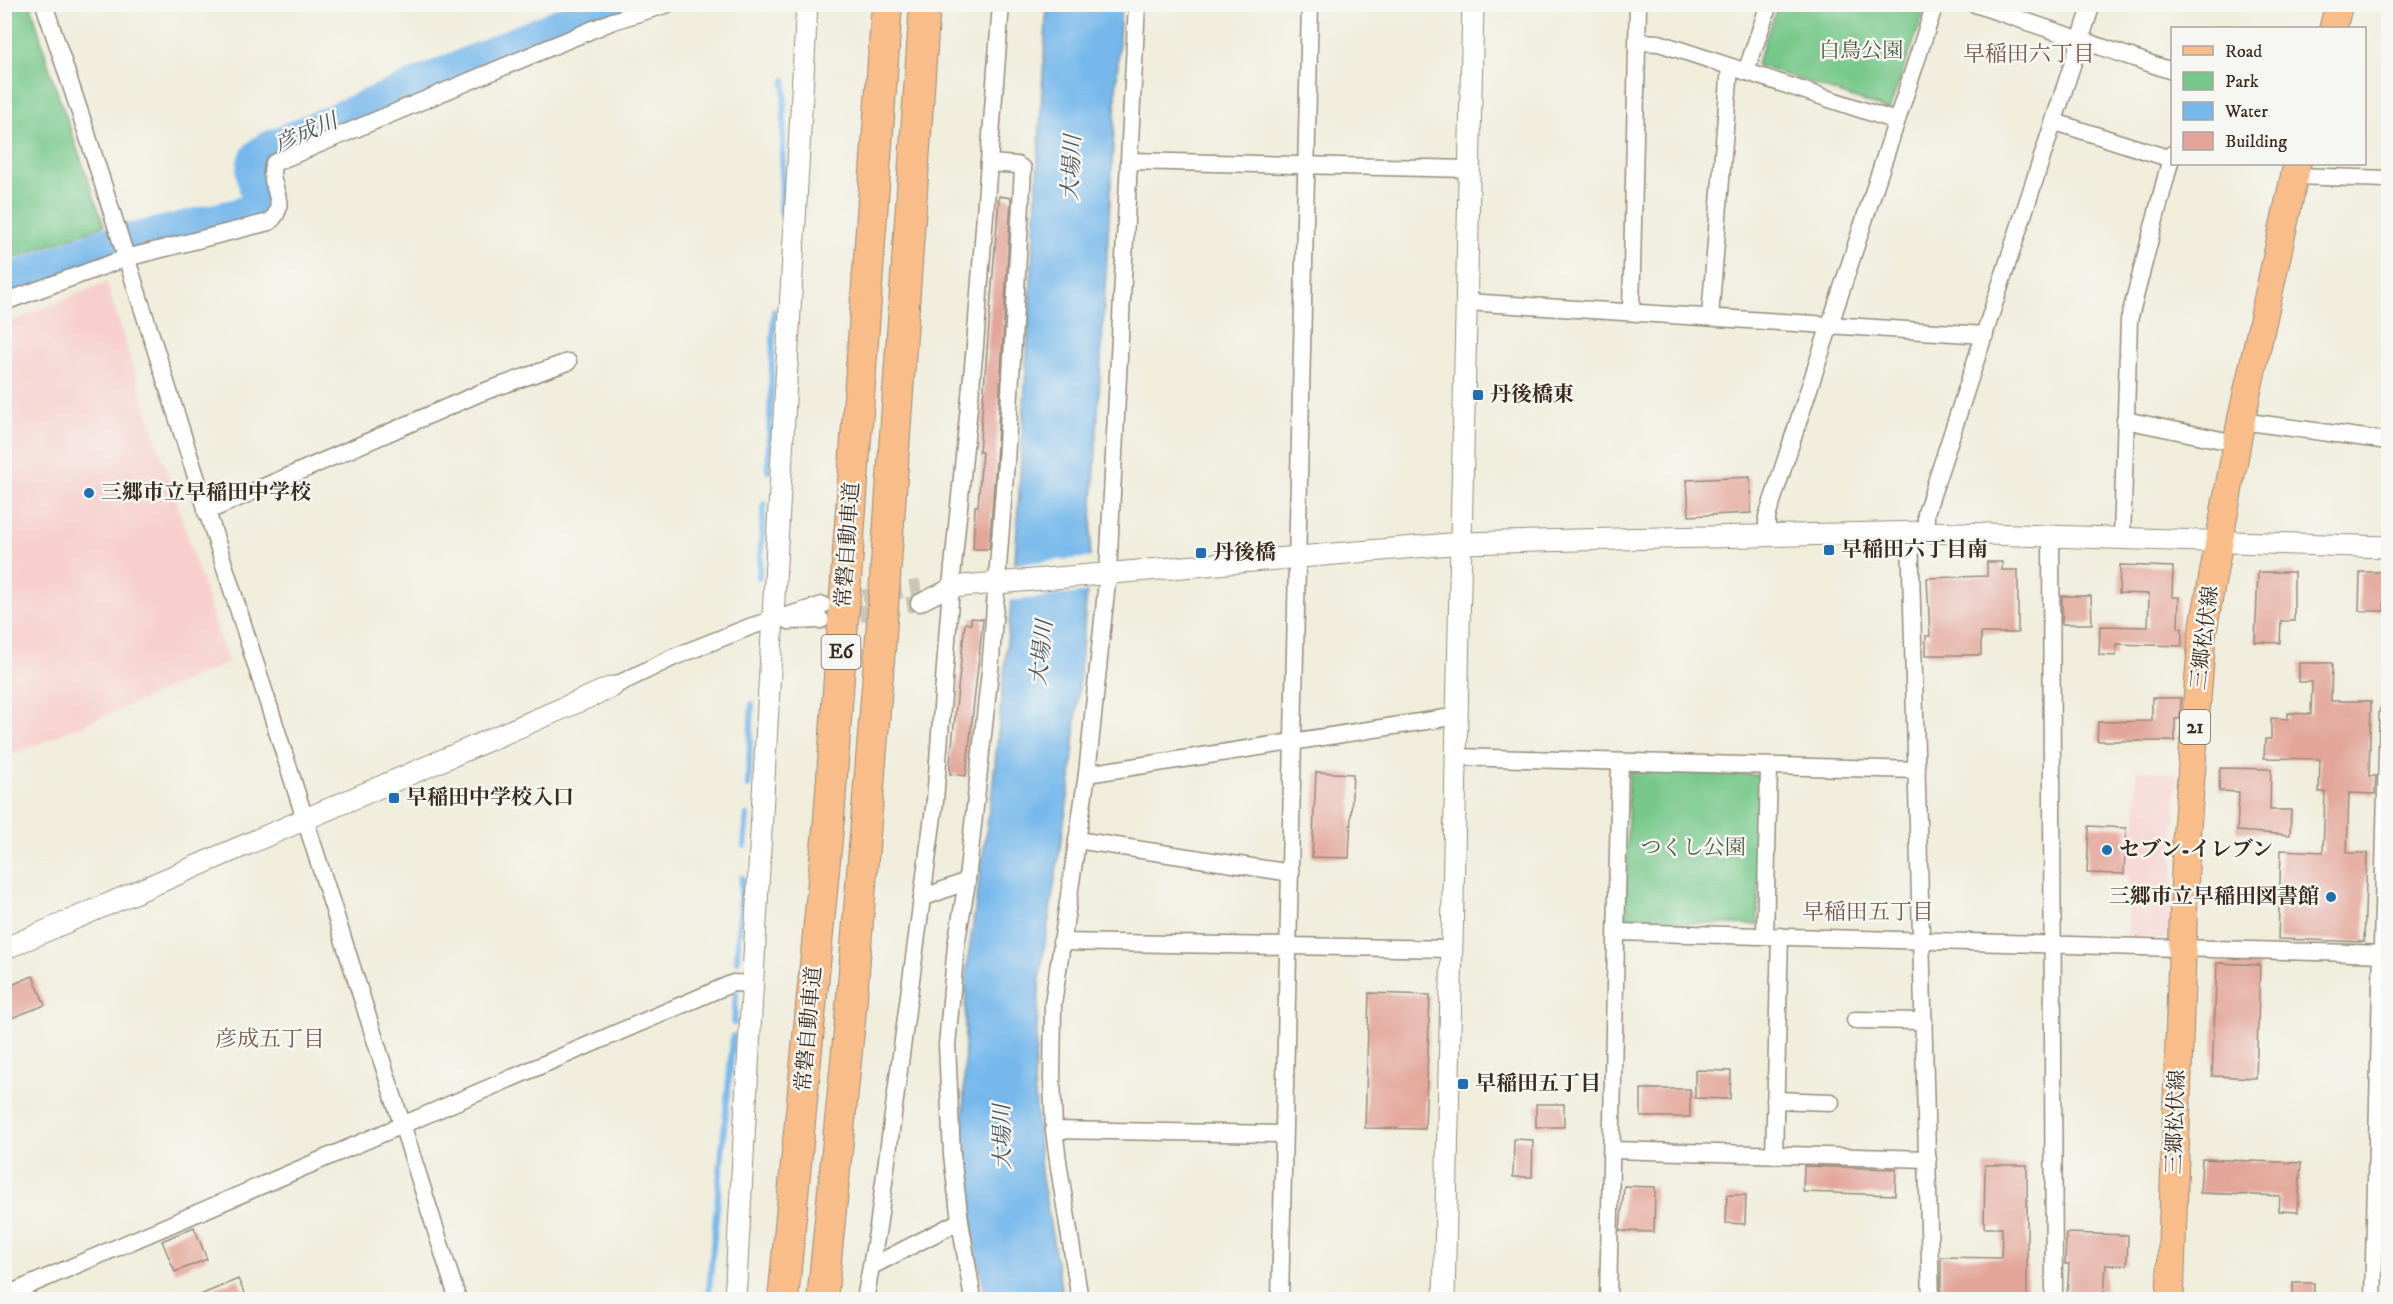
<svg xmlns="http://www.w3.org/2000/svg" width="2393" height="1304" font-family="'IM FELL DW Pica','Noto Serif JP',serif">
  <rect width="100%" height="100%" fill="#f6f6f2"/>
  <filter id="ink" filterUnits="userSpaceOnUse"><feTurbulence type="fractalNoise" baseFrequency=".0167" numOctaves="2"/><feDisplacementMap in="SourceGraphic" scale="12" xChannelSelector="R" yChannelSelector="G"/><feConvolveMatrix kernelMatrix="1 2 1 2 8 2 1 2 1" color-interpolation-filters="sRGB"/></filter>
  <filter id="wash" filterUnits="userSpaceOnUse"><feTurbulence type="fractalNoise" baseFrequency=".008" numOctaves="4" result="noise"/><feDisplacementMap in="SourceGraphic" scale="24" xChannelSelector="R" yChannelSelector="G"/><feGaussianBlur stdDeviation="1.35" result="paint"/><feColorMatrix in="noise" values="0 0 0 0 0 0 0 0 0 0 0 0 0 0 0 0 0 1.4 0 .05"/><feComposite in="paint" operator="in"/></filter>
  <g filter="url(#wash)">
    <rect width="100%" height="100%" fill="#f0eddb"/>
    <g fill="#f7d0ce">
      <path d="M106 282 228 663 5 758V324Z"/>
      <path d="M2136 770 2177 773 2171 928 2164 938 2128 936V875L2086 873 2087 824 2136 827Z"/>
    </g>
    <g fill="#76c789" stroke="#587854" stroke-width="1.5">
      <path d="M5 4 31 5 51 74 104 225 5 262Z"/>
      <path d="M1778 5H1927L1889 110 1756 65Z"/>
      <path d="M1629 770 1761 775 1758 925 1625 921Z"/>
    </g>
    <path fill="#76b8eb" stroke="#587184" stroke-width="1.5" d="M1047 5H1121L1090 554 1071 778 1040 975 1034 1081 1041 1172 1063 1299 987 1300 976 1252 963 1142 966 973 993 784 1015 563Z"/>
    <path fill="#f0eddb" d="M1093 557 1090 592 1008 601 1012 564Z"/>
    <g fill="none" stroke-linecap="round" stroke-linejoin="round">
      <g stroke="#76b8eb" stroke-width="6">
        <path d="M781 212 785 80"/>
        <path d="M768 471 774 311"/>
        <path d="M759 578 764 504"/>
        <path d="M748 786 752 704"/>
        <path d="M744 846 747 815"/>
        <path d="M737 961 742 878"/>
        <path d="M734 1023 736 993"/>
        <path d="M708 1300 733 1036"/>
      </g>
      <path stroke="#76b8eb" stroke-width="34" d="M4 283 106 244 147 237 250 212 257 207C261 183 240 167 267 149L576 18 614 4"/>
    </g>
    <g id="blocks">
      <g fill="#e3a599">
        <path d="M999 196 1011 198 996 461 989 549H973L975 506H978L982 452H979Z"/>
        <path d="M1750 477 1751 513 1689 516 1687 480Z"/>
        <path d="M1987 562H2002V570H2018V633H1981V655H1926V636H1930L1927 578 1987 576Z"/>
        <path d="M2120 565 2173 567 2172 597H2179L2178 628H2182V646L2116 644V656L2099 655 2100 626 2148 627 2149 594 2119 593Z"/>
        <path d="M2258 572H2294V621H2281L2280 643 2255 642Z"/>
        <path d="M2360 572H2385L2384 611H2359Z"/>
        <path d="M2062 596H2091L2092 624H2062Z"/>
        <path d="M971 618 983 619 966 776 950 774V763L965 623 971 624Z"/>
        <path d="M2299 663H2332L2331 701H2371L2369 776H2376L2375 794 2349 793 2347 853H2367L2364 942 2278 939 2281 850 2323 852 2325 792H2319L2320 759 2264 758 2265 739H2271V718L2288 719V713L2311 714 2312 682H2299Z"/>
        <path d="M2152 698H2181L2180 719H2175V741H2097L2098 722 2152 721Z"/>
        <path d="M2220 768 2271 769 2270 810H2291L2290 835 2237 831 2239 792 2219 791Z"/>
        <path d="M1316 772 1353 774 1349 858 1312 857Z"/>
        <path d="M2089 826 2126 828 2124 874 2087 873Z"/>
        <path d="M2217 963 2260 965 2256 1078 2212 1076Z"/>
        <path d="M33 976 45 1005 4 1021V988Z"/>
        <path d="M1369 993 1430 995 1425 1129 1365 1128Z"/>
        <path d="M1695 1070 1731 1071 1730 1099 1695 1098Z"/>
        <rect x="1641" y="1089" width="49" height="28"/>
        <rect x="1536" y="1104" width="28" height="23"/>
        <path d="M1514 1139 1533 1140 1532 1177H1513Z"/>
        <path d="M2202 1159 2301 1163 2298 1212 2279 1211 2280 1196 2200 1193Z"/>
        <path d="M1985 1165H2027V1299H1941V1257L2001 1258 2002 1228H1984Z"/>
        <path d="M1804 1166 1896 1169 1895 1195 1803 1192Z"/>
        <path d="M1624 1186 1655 1187 1654 1232 1620 1231Z"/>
        <path d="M1727 1195H1746L1745 1224 1726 1223Z"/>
        <path d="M194 1227 207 1259 175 1272 162 1241Z"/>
        <path d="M2066 1233 2128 1235 2127 1265H2106L2104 1299H2067L2069 1264H2065Z"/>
        <path d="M238 1279 247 1299H191Z"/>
        <rect x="2293" y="1283" width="21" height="16"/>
      </g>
    </g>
  </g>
  <g filter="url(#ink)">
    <use href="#blocks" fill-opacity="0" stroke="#968c7c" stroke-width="1.5"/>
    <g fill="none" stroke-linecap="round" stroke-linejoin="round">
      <g stroke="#ccc6b5" stroke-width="16" stroke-dasharray="16 8" stroke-linecap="butt">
        <path d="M839 602 921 587"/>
        <path d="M836 618 919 603"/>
      </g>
      <g stroke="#968c7c" stroke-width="19">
        <g id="minor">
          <path d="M44 4 87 134 458 1300"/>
          <path d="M1975 4 2172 71"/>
          <path d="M1638 42 1659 43 1896 121"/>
          <path d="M1746 72 1769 4"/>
          <path d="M2055 122 2171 159"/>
          <path d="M1129 161 1470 169"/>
          <path d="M2294 176 2388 179"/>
          <path d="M4 302 126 258 269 222C292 204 265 183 274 163L613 21 668 4"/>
          <path d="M1467 302 1985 335"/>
          <path d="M1631 312 1638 4"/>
          <path d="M1710 317 1730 67"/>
          <path d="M2125 420 2236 443"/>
          <path d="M2241 421 2388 441"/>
          <path d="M206 512 480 393 568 362"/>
          <path d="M1926 532V513L2092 4"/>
          <path d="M1910 533 1931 1300"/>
          <path d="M1767 536V517L1935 4"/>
          <path d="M2051 536 2054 1300"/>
          <path d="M2122 539 2129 320 2172 154"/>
          <path d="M919 603 951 587"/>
          <path d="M789 621 821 620"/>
          <path d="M612 687 674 657 752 626 823 605"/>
          <path d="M1457 757 1917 770"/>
          <path d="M1087 774 1458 716"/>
          <path d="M1077 840 1291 873"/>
          <path d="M922 898 967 881"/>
          <path d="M1617 932 2388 954"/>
          <path d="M1765 936 1769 767"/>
          <path d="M1061 942 1452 949"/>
          <path d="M1855 1020 1924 1021"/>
          <path d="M1775 1100 1831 1102"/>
          <path d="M1054 1130 1283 1134"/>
          <path d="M1612 1150 1928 1159"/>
          <path d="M1774 1155 1780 936"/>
          <path d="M872 1266 960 1221"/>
          <path d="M4 1296 733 983 753 984"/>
          <path d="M865 1300 878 1227 935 801 951 587 975 346 1001 4"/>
          <path d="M973 1300 960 1221 952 1155 947 1045 956 945 966 888 990 671 1006 462 1023 169 1017 165 989 163"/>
          <path d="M1080 1300 1059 1168 1054 1130 1052 1078 1053 1004 1087 774 1108 572 1137 4"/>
          <path d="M1280 1300 1310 4"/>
          <path d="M1608 1300 1620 762"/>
          <path d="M2373 1300 2388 712"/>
        </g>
      </g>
      <g stroke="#968c7c" stroke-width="23">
        <g id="tertiary">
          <path d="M951 587 1462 543 1615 539 1926 532 2388 547"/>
          <path d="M4 949 612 687"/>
          <path d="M735 1300 807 4"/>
          <path d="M1444 1300 1473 4"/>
        </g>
      </g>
      <g stroke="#968c7c" stroke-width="29">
        <g id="primary">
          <path d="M2333 28 2339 4"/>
          <path d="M2170 1300 2186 841 2202 636 2241 421 2297 164"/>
        </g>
      </g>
      <g stroke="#968c7c" stroke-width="32">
        <g id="motorway">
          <path d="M783 1300 829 818 887 4"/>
          <path d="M822 1300 850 1021 881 636 925 4"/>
        </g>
      </g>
      <use href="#minor" stroke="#fff" stroke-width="16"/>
      <use href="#tertiary" stroke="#fff" stroke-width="21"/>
      <use href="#primary" stroke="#f8bd89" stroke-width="27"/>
      <use href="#motorway" stroke="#f8bd89" stroke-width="30"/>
    </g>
  </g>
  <g fill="#1f6fb2" stroke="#f6f6f2" stroke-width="2">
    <rect x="1472" y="389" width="12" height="12" rx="3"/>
    <circle cx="89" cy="493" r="6"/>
    <rect x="1823" y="544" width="12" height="12" rx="3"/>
    <rect x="1195" y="547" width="12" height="12" rx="3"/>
    <rect x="388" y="792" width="12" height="12" rx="3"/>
    <circle cx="2107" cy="850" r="6"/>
    <circle cx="2331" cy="897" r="6"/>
    <rect x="1457" y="1078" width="12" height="12" rx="3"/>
  </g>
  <g text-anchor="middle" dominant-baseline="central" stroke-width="5" stroke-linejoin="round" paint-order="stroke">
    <g fill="#f6f6f2" stroke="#73675e" stroke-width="1.5">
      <rect x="821.5" y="635" width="39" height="34" rx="4.5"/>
      <rect x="2180" y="710" width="30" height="34" rx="4.5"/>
    </g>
    <g font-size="20" font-weight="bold" fill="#3b2a1e">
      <text x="841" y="652">E6</text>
      <text x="2195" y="727">21</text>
    </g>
    <g font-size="21" fill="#4d593e" stroke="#f6f6f2">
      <text x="1861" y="51">白鳥公園</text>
      <text x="1693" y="848">つくし公園</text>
    </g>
    <g font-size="21" font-weight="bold" fill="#3b2a1e" stroke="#f6f6f2" text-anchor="start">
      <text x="1490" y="395">丹後橋東</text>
      <text x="101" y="493">三郷市立早稲田中学校</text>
      <text x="1841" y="550">早稲田六丁目南</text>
      <text x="1213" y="553">丹後橋</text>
      <text x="406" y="798">早稲田中学校入口</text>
      <text x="2119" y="850">セブン-イレブン</text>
      <text x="2319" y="897" text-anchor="end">三郷市立早稲田図書館</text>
      <text x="1475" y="1084">早稲田五丁目</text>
    </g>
    <g font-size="21" fill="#3b2a1e" stroke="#f6f6f2">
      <text transform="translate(848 545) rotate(-86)">常磐自動車道</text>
      <text transform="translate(2205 638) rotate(-83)">三郷松伏線</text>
      <text transform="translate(809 1029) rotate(-85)">常磐自動車道</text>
      <text transform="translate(2176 1122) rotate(-88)">三郷松伏線</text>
    </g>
    <g font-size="22" fill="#765549" stroke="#f6f6f2">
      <text x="2029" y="54">早稲田六丁目</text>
      <text x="1868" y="912">早稲田五丁目</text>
      <text x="270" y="1039">彦成五丁目</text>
    </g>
    <g font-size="22" font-style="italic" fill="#4d555c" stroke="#f6f6f2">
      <text transform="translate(306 133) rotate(-23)">彦成川</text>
      <text transform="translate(1072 168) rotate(-87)">大場川</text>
      <text transform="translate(1042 653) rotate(-84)">大場川</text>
      <text transform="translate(1003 1137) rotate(-91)">大場川</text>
    </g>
  </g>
  <rect width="2393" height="1304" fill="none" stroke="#f6f6f2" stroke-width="24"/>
  <rect x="2171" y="27" width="195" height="138" fill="#f6f6f2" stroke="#aba49d" stroke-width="1.5"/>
  <rect x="2183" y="46" width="30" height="9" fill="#f8bd89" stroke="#aba49d" stroke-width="1.5"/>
  <text x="2225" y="57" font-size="18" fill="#3b2a1e">Road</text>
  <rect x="2183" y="72" width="30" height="18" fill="#76c789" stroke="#aba49d" stroke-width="1.5"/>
  <text x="2225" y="87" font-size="18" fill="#3b2a1e">Park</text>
  <rect x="2183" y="102" width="30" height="18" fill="#76b8eb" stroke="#aba49d" stroke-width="1.5"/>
  <text x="2225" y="117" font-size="18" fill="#3b2a1e">Water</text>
  <rect x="2183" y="132" width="30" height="18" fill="#e3a599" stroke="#aba49d" stroke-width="1.5"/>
  <text x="2225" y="147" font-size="18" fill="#3b2a1e">Building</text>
</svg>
